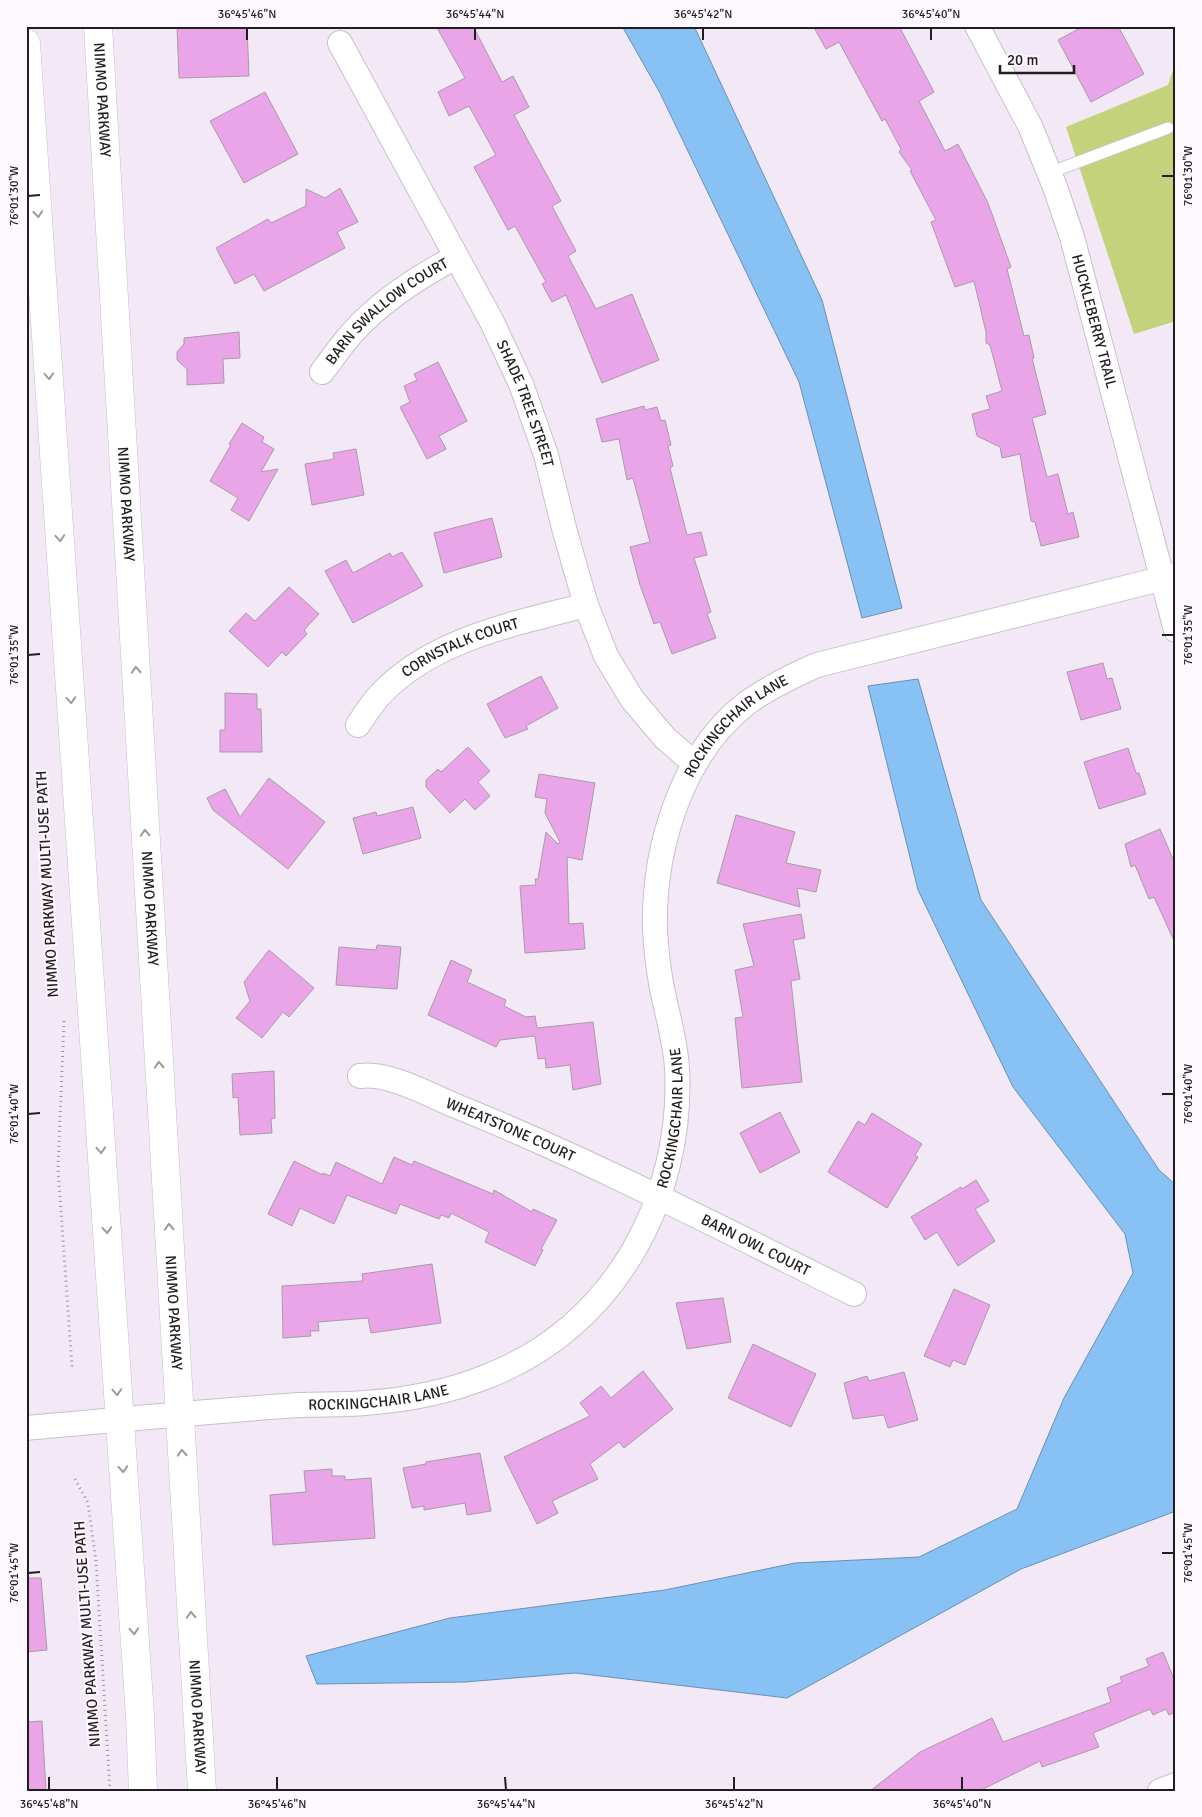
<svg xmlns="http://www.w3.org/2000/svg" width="1202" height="1817" font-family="Signika,sans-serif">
  <rect width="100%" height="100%" fill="#f3e8f6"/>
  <path fill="#c3d27b" d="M1176 61V321L1134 334 1066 127 1168 85Z"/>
  <g fill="#88c1f4" stroke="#6990b5">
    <path d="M622 26H694L822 300 902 608 862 618 799 382 660 93Z"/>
    <path d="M918 679 981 900 1159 1170 1176 1185V1511L1021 1569 787 1698 575 1673 465 1682 317 1684 306 1656 450 1618 665 1590 795 1563 919 1557 1017 1509 1064 1398 1133 1273 1125 1234 1013 1087 918 890 868 686Z"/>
  </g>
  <g fill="#eaa5e8" stroke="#a89ba7">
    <path d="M177 26H247L249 76 179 78Z"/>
    <path d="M436 26H473L502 82 513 76 529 107 514 115 561 201 552 206 576 251 568 256 596 309 632 294 659 360 602 383 566 295 552 302 542 284 546 282 515 226 508 230 474 167 496 155 469 106 449 116 438 92 465 78Z"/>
    <path d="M813 26H899L934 92 919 101 945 151 958 144 988 203 1011 267 1007 269 1024 336 1029 335 1034 358H1032L1046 414 1032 418 1047 477 1058 474 1068 514 1073 512 1079 537 1041 546 1035 522 1031 521 1020 454 1002 458 1000 447 977 436 972 414 990 409 986 396 1002 391 990 345 986 343V332L974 281 955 287 931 222 936 220 910 171 912 170 899 152 901 149 885 119 882 121 839 42 826 49Z"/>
    <path d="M1084 26H1118L1144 74 1091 102 1058 40Z"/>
    <path d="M265 92 298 154 244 183 210 121Z"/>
    <path d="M340 188 358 222 337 232 345 248 264 291 254 274 235 284 216 248 268 219 271 223 306 206V189L325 198Z"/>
    <path d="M239 332 240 358 223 359 224 383 187 385V369L177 360V352L184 344V338Z"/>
    <path d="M438 362 467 421 439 436 446 449 427 459 400 407 410 402 404 386 417 380 414 374Z"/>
    <path d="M644 406 645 410 657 407 661 421 665 420 671 445 668 446 673 466 670 468 687 535 701 532 707 555 694 558 711 612 707 614 716 638 672 654 660 622 654 624 640 585 630 547 650 542 633 478 627 480 619 439 602 442 596 419Z"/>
    <path d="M242 423 264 437 262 442 274 449 261 472 278 469 249 521 231 510 238 498 210 481 231 445 229 444Z"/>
    <path d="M356 449 364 495 312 505 305 464 334 459 333 453Z"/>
    <path d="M492 518 502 557 444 573 434 533Z"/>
    <path d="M402 552 423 586 353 623 325 571 346 560 353 573 390 553 392 557Z"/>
    <path d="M289 587 319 614 304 630 307 634 286 656 282 652 268 667 229 631 246 613 255 621Z"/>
    <path d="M1103 663 1107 679 1112 678 1121 709 1081 720 1067 672Z"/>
    <path d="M541 676 558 708 526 726 528 729 505 738 487 704Z"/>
    <path d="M225 693 257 694V709H261L262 752H220V730H225Z"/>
    <path d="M468 747 490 771 478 782 490 796 475 810 465 799 450 813 426 787V780L438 769 441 772Z"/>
    <path d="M1128 748 1136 773H1139L1146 794 1099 809 1084 762Z"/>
    <path d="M539 774 595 783 582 860 567 857 569 924 583 923 585 949 525 953 520 886 536 885 535 879H538L546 832 558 844 560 842 545 813 547 799 535 797Z"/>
    <path d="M269 778 325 822 288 869 213 810 207 798 225 789 240 817Z"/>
    <path d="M413 807 421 838 363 854 353 818 376 812 377 816Z"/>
    <path d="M736 815 795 832 786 863 821 870 816 892 797 888 800 907 717 883Z"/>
    <path d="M1160 829 1176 866V945L1154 897 1149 899 1135 865 1131 867 1125 844Z"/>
    <path d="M801 914 805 938 793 940 800 979 791 981 802 1082 742 1088 735 1018 743 1017 735 970 754 966 743 924Z"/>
    <path d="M377 945 401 947 397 989 336 985 339 947 376 950Z"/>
    <path d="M269 950 314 988 289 1017 283 1012 262 1038 236 1018 250 1001 244 982Z"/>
    <path d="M451 960 472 970 467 982 506 1000 504 1006 526 1017 535 1016 537 1028 593 1022 601 1084 573 1090 570 1065 546 1068 545 1058 538 1059 535 1036 500 1040 496 1047 428 1015Z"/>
    <path d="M274 1071 275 1118 271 1119 272 1133 240 1135 238 1097 233 1098 232 1074Z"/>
    <path d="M780 1112 800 1152 760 1173 740 1133Z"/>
    <path d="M872 1113 922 1144 915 1155 918 1157 887 1208 828 1172 858 1121 865 1125Z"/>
    <path d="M394 1157 412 1165 414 1161 493 1194 494 1190 532 1212 533 1209 557 1220 541 1249 543 1250 535 1266 485 1242 489 1232 451 1213 449 1218 441 1215 439 1219 400 1204 396 1214 347 1195 334 1224 300 1208 292 1226 268 1214 294 1161 323 1175V1173L330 1176 336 1162 382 1184Z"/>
    <path d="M976 1180 989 1201 975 1209 995 1241 958 1266 937 1232 925 1240 911 1217 961 1187 962 1189Z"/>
    <path d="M432 1264 441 1323 371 1333 368 1318 318 1322 319 1331H310L311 1336 283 1338 282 1286 363 1281 362 1274Z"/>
    <path d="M954 1289 990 1305 965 1365 953 1360 950 1367 924 1356Z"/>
    <path d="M723 1298 731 1342 687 1349 676 1303Z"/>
    <path d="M753 1344 816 1374 791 1427 728 1398Z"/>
    <path d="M643 1371 673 1409 624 1448 619 1442 590 1464 598 1479 552 1501 558 1513 537 1524 504 1457 590 1416 580 1403 601 1386 611 1398Z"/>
    <path d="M904 1372 918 1420 888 1428 884 1415 853 1419 844 1383 867 1376 869 1381Z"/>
    <path d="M480 1453 491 1511 467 1515 465 1503 424 1510V1506L412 1508 403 1468 426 1464V1462Z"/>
    <path d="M332 1469V1476H345V1480L371 1478 375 1538 273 1545 270 1495 306 1492 304 1471Z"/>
    <path d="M26 1578H41L47 1650 26 1652Z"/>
    <path d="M1163 1652 1176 1684V1712L1169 1715 1166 1709 1153 1715 1150 1709 1093 1733 1099 1747 1042 1767 1040 1761 979 1791H870L920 1752 992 1718 1003 1742 1111 1702 1107 1688 1122 1682 1120 1677 1149 1666 1146 1659Z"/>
    <path d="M42 1721 46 1791H26V1722Z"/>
  </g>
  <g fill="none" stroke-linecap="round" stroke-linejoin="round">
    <g stroke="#cabfcd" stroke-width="13">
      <path id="lane" d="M1049 173 1168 128"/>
    </g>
    <g stroke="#cabfcd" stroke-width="26">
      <g id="street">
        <path id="s1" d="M977 26 1030 126 1055 187 1072 237 1176 630"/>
        <path id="s2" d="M340 43 492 322 521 384 546 455 565 532 586 605 606 656 632 699 665 738 695 764"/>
        <path id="s3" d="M322 372C332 359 342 344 353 332 382 300 418 277 456 257"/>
        <path id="s4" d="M358 725C364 716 371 705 378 697 430 639 515 624 586 605"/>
        <path id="s5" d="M360 1076C389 1072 429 1095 456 1106 592 1161 723 1229 854 1294"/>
        <path id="s6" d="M26 1428C117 1420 208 1411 299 1405 321 1404 343 1405 365 1403 407 1400 449 1392 488 1376 613 1328 684 1199 677 1068 675 1038 666 1011 661 983 658 966 656 947 655 930 653 849 681 754 747 703 769 687 792 676 817 665L1176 575"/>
        <path d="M1160 1791 1176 1785"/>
      </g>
    </g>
    <g stroke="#cabfcd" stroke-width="29">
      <g id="highway">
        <path id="s7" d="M98 26 202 1791"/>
        <path d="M26 43 140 1716 143 1791"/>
      </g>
    </g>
    <g stroke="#9c939e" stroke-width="3" stroke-dasharray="1 4" stroke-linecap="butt">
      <path d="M64 1021 58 1169 72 1367"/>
      <path d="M75 1479 88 1503 96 1561 110 1791"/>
    </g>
    <use href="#lane" stroke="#fff" stroke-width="11"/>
    <use href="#street" stroke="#fff" stroke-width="24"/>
    <use href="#highway" stroke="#fff" stroke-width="28"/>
  </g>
  <defs><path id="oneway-chevron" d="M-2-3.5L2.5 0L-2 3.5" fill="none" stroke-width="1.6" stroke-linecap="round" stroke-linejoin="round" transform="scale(1.25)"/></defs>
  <g stroke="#9b999c">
    <use href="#oneway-chevron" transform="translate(38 214) rotate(86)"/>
    <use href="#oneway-chevron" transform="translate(49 376) rotate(86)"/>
    <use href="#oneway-chevron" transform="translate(60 538) rotate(86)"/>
    <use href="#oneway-chevron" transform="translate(136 670) rotate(-93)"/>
    <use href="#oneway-chevron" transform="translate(71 700) rotate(86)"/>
    <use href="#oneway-chevron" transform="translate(145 833) rotate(-93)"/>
    <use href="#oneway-chevron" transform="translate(159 1065) rotate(-93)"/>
    <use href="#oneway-chevron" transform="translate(101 1150) rotate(86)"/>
    <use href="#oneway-chevron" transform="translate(169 1227) rotate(-93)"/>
    <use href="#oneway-chevron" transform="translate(107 1230) rotate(86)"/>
    <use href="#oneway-chevron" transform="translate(117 1392) rotate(86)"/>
    <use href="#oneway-chevron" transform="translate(182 1453) rotate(-93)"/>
    <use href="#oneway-chevron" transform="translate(123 1469) rotate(86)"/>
    <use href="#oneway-chevron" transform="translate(191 1615) rotate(-93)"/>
    <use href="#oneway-chevron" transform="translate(134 1631) rotate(86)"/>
  </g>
  <path fill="none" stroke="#211d22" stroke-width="2" d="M247 28V40M475 28V40M703 28V40M931 28V40M1162 176H1174M28 196 40 195M1162 635H1174M28 655 40 654M1162 1094H1174M28 1114 40 1113M1162 1553H1174M28 1573 40 1572M49 1777V1790M277 1777V1790M505 1777 506 1790M734 1777V1790M962 1777V1790"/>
  <g text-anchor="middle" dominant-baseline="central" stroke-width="4" stroke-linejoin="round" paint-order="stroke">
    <g font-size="15" fill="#211d22" stroke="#fcf8fe">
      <text stroke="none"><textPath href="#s7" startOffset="74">NIMMO PARKWAY</textPath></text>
      <text stroke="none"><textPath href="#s3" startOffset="90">BARN SWALLOW COURT</textPath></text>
      <text stroke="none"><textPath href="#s1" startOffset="319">HUCKLEBERRY TRAIL</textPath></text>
      <text stroke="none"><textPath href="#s2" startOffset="406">SHADE TREE STREET</textPath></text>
      <text stroke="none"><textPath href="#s7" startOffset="479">NIMMO PARKWAY</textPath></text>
      <text stroke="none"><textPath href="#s4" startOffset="132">CORNSTALK COURT</textPath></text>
      <text stroke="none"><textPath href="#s6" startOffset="1222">ROCKINGCHAIR LANE</textPath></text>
      <text transform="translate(47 884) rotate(-93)">NIMMO PARKWAY MULTI-USE PATH</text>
      <text stroke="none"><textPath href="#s7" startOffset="884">NIMMO PARKWAY</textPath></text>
      <text stroke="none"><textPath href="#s6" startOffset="802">ROCKINGCHAIR LANE</textPath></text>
      <text stroke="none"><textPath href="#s5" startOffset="161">WHEATSTONE COURT</textPath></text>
      <text stroke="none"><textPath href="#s5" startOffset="432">BARN OWL COURT</textPath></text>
      <text stroke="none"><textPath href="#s7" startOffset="1289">NIMMO PARKWAY</textPath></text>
      <text stroke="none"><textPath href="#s6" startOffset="354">ROCKINGCHAIR LANE</textPath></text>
      <text transform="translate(87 1634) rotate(-94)">NIMMO PARKWAY MULTI-USE PATH</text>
      <text stroke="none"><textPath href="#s7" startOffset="1694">NIMMO PARKWAY</textPath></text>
    </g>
  </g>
  <rect width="1202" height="1817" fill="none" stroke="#fcf8fe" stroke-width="55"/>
  <path d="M1000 65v8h74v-8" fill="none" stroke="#211d22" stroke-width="2.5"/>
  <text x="1007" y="65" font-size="15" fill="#211d22" stroke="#fcf8fe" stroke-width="4" paint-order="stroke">20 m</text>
  <rect x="28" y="28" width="1146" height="1762" fill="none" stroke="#211d22" stroke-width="2"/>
  <g font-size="12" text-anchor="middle" fill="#211d22">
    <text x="247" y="18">36°45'46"N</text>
    <text x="475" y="18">36°45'44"N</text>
    <text x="703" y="18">36°45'42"N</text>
    <text x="931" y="18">36°45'40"N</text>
    <text transform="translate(1188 176) rotate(-90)" y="4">76°01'30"W</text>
    <text transform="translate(14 196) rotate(-90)" y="4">76°01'30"W</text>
    <text transform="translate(1188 635) rotate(-90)" y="4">76°01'35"W</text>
    <text transform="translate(14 655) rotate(-90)" y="4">76°01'35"W</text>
    <text transform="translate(1188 1094) rotate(-90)" y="4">76°01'40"W</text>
    <text transform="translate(14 1114) rotate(-90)" y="4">76°01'40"W</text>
    <text transform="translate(1188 1553) rotate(-90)" y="4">76°01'45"W</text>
    <text transform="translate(14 1573) rotate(-90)" y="4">76°01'45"W</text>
    <text x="49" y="1808">36°45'48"N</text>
    <text x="277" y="1808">36°45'46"N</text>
    <text x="506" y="1808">36°45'44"N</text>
    <text x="734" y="1808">36°45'42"N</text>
    <text x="962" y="1808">36°45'40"N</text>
  </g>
</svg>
